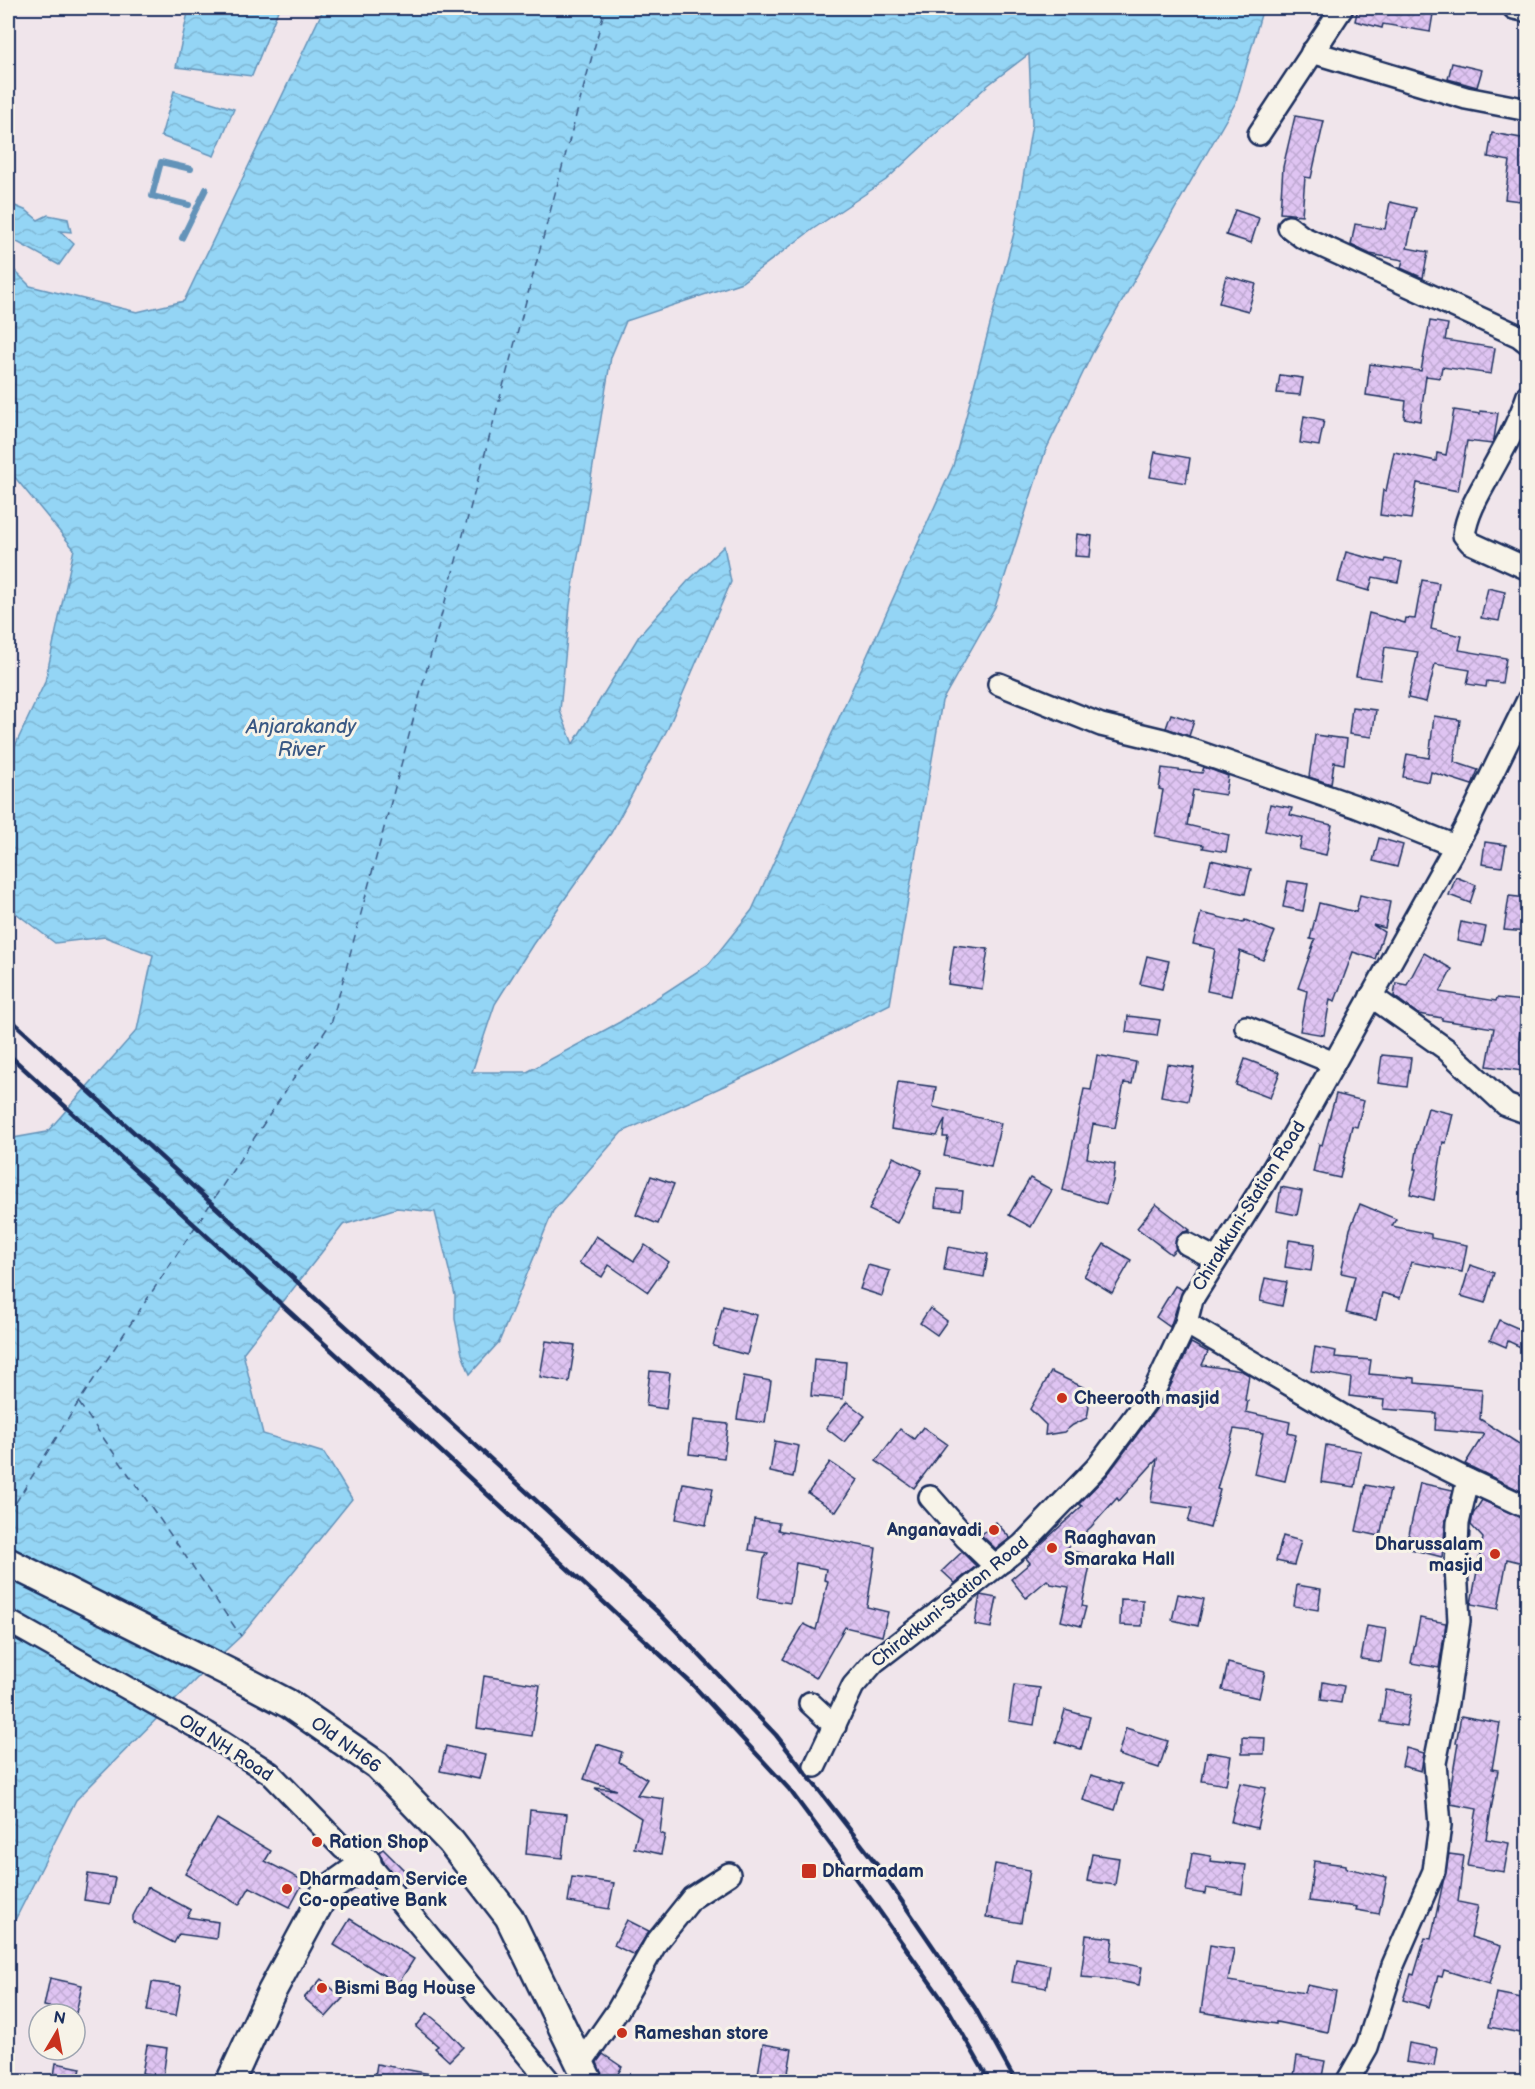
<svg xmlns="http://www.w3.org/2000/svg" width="1535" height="2089" font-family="'Balsamiq Sans',sans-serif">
  <defs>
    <pattern id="water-waves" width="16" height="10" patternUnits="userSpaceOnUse" patternTransform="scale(1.5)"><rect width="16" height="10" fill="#94d5f5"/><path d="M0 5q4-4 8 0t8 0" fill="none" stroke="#7fb7d4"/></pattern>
    <pattern id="building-cross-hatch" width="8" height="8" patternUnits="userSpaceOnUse" patternTransform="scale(1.5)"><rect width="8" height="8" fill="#dfc4f2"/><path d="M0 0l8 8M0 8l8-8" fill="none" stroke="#bfa9d2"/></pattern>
  </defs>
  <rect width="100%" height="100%" fill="#f0e5eb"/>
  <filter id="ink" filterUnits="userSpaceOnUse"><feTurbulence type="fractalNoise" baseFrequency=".0167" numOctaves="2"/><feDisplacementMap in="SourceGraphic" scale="12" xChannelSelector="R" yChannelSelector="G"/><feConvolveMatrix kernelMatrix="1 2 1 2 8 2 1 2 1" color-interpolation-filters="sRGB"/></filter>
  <g filter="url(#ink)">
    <g fill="url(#water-waves)" stroke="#6493b9" stroke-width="1.5" fill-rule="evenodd">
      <path d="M189 8H279L252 76 176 67Z"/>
      <path d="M324 8H1261L1262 11 1236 102 1092 354 1045 452 995 607 942 701 890 1004 768 1066 622 1132 553 1211 499 1342 470 1374 462 1354 455 1319V1295L435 1212 397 1208 343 1225 243 1353 263 1434 324 1453 352 1499 241 1636 212 1663 76 1800 8 1934V1139L47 1132 137 1030 153 955 105 937 55 943 8 907V750L14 748 45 682 74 549 8 469V264L30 286 137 312 184 301ZM1029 54 1032 124 1014 233 953 466 752 910 709 964 620 1022 527 1072H472L495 1004 533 944 611 833 668 728 731 582 724 546 688 581 639 636 573 744 560 711 570 605 611 357 626 321 742 282 813 229 886 180 988 85Z"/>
      <path d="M174 91 234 109 214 156 161 136Z"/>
      <path d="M8 203 27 211 38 220 48 215 68 219 71 232 60 231 74 244 59 265 8 237Z"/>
    </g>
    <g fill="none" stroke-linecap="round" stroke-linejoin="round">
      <g stroke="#6493b9" stroke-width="6">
        <path d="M189 205 152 196 161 162 191 169"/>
        <path d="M182 238 206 189"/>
      </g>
      <g stroke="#395884" stroke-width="1.5" stroke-dasharray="8 6" stroke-linecap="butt">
        <path d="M79 1403 241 1636"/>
        <path d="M8 1515 78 1403 332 1021 605 8"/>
      </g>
    </g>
    <g fill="url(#building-cross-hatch)" stroke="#1b2f5e" stroke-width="1.5">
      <path d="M1358 8H1434L1430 32 1383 24 1382 28 1355 21Z"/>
      <path d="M1452 63 1482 70 1477 87 1448 79Z"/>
      <path d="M1295 116 1324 121 1311 178 1305 177 1302 215 1280 213 1283 167Z"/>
      <path d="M1492 133 1527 139V164L1520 201 1505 199 1510 161 1488 157Z"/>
      <path d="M1390 202 1416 208 1407 248 1428 252 1423 278 1401 268 1403 260 1370 254 1351 245 1355 224 1385 229Z"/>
      <path d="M1235 210 1259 218 1251 243 1226 235Z"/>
      <path d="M1226 276 1256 284 1248 311 1219 303Z"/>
      <path d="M1430 321 1448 324 1445 340 1495 348 1491 374 1442 367 1440 378 1426 376 1420 421 1404 418 1406 401 1366 395 1370 364 1421 371Z"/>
      <path d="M1280 375 1303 378 1300 395 1277 393Z"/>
      <path d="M1454 410 1480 414V411L1498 413 1494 439 1492 444 1467 441 1458 491 1417 483 1411 519 1380 515 1383 490 1386 491 1394 452 1436 461 1437 453 1446 455Z"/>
      <path d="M1304 416 1324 420 1319 446 1300 443Z"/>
      <path d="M1155 452 1190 458 1186 483 1150 477Z"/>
      <path d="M1077 534 1092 536 1090 557 1075 556Z"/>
      <path d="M1346 552 1385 562 1386 559 1402 562 1398 582 1373 577 1369 591 1338 582Z"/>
      <path d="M1422 580 1439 583 1431 629 1462 636 1459 650 1506 658 1502 683 1487 681 1486 687 1467 684 1470 670 1435 664 1426 702 1408 698 1418 652 1385 647 1380 680 1356 676 1369 613 1405 623 1406 618 1415 619Z"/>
      <path d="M1488 588 1505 592 1499 621 1481 618Z"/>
      <path d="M1352 707 1376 710 1372 737 1349 734Z"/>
      <path d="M1171 714 1194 721 1189 736 1166 728Z"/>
      <path d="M1434 716 1460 720 1454 762 1478 770 1472 785 1431 772 1429 782 1403 777 1407 754 1429 758Z"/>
      <path d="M1315 735 1347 739 1344 764 1334 762 1331 784 1309 777Z"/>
      <path d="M1204 767 1228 776 1225 795 1193 790 1187 825 1229 835 1226 852 1203 848 1204 845 1155 836 1163 790 1159 789 1162 768 1202 773Z"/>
      <path d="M1270 804 1292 808 1290 815 1332 825 1326 855 1299 849 1302 838 1265 831Z"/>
      <path d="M1379 838 1403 845 1397 867 1373 861Z"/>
      <path d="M1485 842 1506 845 1502 867 1482 864Z"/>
      <path d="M1211 860 1251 869 1245 894 1205 885Z"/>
      <path d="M1456 877 1476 885 1470 903 1449 895Z"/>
      <path d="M1288 881 1308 884 1303 911 1283 907Z"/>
      <path d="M1360 895 1390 902 1385 928 1373 925 1384 932 1375 959 1353 952 1335 1001 1330 999 1324 1035 1300 1031 1307 991 1298 988 1315 940 1310 939 1319 903 1356 912Z"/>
      <path d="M1509 896 1527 898V932L1504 930Z"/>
      <path d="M1201 913 1243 923 1245 920 1275 932 1263 960 1240 951 1231 996 1207 991 1215 949 1193 944Z"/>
      <path d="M1461 922 1486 927 1482 946 1457 941Z"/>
      <path d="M954 945 988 949 982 989 948 984Z"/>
      <path d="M1424 953 1452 969 1440 992 1496 1001 1497 998 1523 1001 1519 1039 1526 1040 1522 1071 1487 1066 1494 1028 1442 1020V1018L1418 1014 1394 996 1396 983 1407 985Z"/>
      <path d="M1147 956 1169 961 1162 989 1140 984Z"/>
      <path d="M1128 1016 1160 1020 1157 1036 1126 1032Z"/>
      <path d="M1097 1055 1136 1062 1132 1084 1124 1083 1115 1128 1093 1124 1087 1158 1115 1164 1113 1181 1106 1204 1063 1190 1084 1089 1091 1090Z"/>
      <path d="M1382 1055 1411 1058 1407 1087 1378 1083Z"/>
      <path d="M1245 1059 1280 1072 1270 1098 1236 1085Z"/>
      <path d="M1167 1064 1194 1068 1188 1101 1161 1096Z"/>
      <path d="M898 1082 936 1087 933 1107 1001 1123 991 1167 944 1156 948 1137H943L945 1119 937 1136 891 1129Z"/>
      <path d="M1336 1094 1364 1101 1357 1127 1352 1126 1340 1178 1313 1172 1319 1144 1322 1145Z"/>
      <path d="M1428 1108 1453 1114 1446 1143 1443 1142 1434 1200 1410 1194 1416 1169H1414L1418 1144Z"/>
      <path d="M893 1157 922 1170 897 1223 869 1210Z"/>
      <path d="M651 1176 674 1184 658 1224 636 1215Z"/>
      <path d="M1030 1178 1052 1190 1031 1227 1009 1215Z"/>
      <path d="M1281 1187 1302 1191 1297 1215 1277 1211Z"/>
      <path d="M937 1189 963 1191 961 1210 935 1207Z"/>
      <path d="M1156 1204 1190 1230 1181 1233 1176 1238V1249L1171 1254 1137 1228Z"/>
      <path d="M1360 1204 1396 1219 1392 1226 1431 1234V1238L1467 1245 1462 1272 1411 1262 1400 1298 1382 1293 1376 1320 1346 1313 1355 1276 1341 1273 1350 1229Z"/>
      <path d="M596 1236 634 1261 645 1245 669 1262 648 1292 609 1265 602 1277 579 1263Z"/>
      <path d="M1289 1240 1315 1244 1311 1271 1285 1267Z"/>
      <path d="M1104 1244 1131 1260 1112 1293 1084 1276Z"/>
      <path d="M948 1247 988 1254 984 1277 944 1270Z"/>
      <path d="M868 1265 890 1271 882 1296 860 1289Z"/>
      <path d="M1470 1265 1494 1273 1485 1303 1461 1296Z"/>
      <path d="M1265 1278 1287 1282 1282 1306 1260 1301Z"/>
      <path d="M1175 1286 1183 1290 1170 1327 1156 1317Z"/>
      <path d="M723 1306 757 1315 747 1355 713 1346Z"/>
      <path d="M930 1308 947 1321 937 1335 920 1323Z"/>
      <path d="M1499 1320 1527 1332V1350L1508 1341 1506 1347 1490 1340Z"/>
      <path d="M546 1341 575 1345 569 1382 540 1377Z"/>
      <path d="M1191 1343 1208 1352 1202 1365 1242 1371 1249 1375 1245 1400 1248 1401 1246 1412 1290 1422 1288 1433 1296 1435 1285 1481 1254 1474 1263 1433 1234 1429 1217 1489 1220 1490 1210 1528 1188 1522 1192 1508 1151 1502 1157 1459 1119 1501 1117 1498 1091 1527 1065 1550 1092 1555 1082 1606 1086 1607 1081 1626 1061 1621 1069 1587 1051 1584 1047 1580 1026 1598 1011 1579 1030 1563 1026 1558 1082 1506 1079 1504 1108 1474 1165 1397Z"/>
      <path d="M1315 1347 1336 1351 1335 1357 1371 1360 1369 1374 1415 1378V1383L1482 1389 1480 1419 1527 1449V1494L1465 1464 1484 1434 1435 1430 1436 1413 1383 1409 1384 1400 1349 1396 1351 1378 1311 1371Z"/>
      <path d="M814 1359 846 1362 843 1399 811 1396Z"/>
      <path d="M650 1371 670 1373 666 1409 646 1406Z"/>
      <path d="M1051 1372 1085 1388 1089 1407 1087 1418 1073 1425 1064 1432 1045 1435 1046 1425 1030 1409Z"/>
      <path d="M744 1376 771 1381 765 1423 737 1419Z"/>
      <path d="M847 1402 865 1416 844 1442 826 1428Z"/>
      <path d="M693 1420 728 1424 724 1458 689 1454Z"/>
      <path d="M923 1427 947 1444 914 1488 876 1461 900 1429 914 1439Z"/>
      <path d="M775 1441 799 1446 793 1477 770 1472Z"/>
      <path d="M1326 1445 1361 1451 1355 1487 1321 1482Z"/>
      <path d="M830 1462 857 1480 836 1512 808 1493Z"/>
      <path d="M683 1483 713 1488 706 1525 676 1519Z"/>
      <path d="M1420 1483 1453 1490 1446 1520 1442 1557 1406 1548Z"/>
      <path d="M1366 1485 1390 1490 1380 1536 1356 1531Z"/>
      <path d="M1482 1500 1527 1520V1564L1507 1559 1498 1609 1471 1604 1483 1538 1471 1525 1473 1514Z"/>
      <path d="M754 1519 779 1523 778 1530 782 1531V1532L783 1531 876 1548 867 1607 888 1612 882 1636 845 1627 816 1678 783 1659 804 1624 816 1630 828 1581 824 1580 826 1569 796 1563 790 1603 758 1598 764 1559 768 1553 749 1550Z"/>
      <path d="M996 1522 1010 1538 996 1549 981 1535Z"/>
      <path d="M1283 1536 1301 1541 1294 1565 1276 1561Z"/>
      <path d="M962 1552 976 1566 955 1583 942 1571Z"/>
      <path d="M1297 1585 1321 1589 1318 1610 1294 1606Z"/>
      <path d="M1178 1594 1204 1599 1198 1626 1172 1620Z"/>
      <path d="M980 1595 997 1598 991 1628 975 1625Z"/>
      <path d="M1121 1599 1143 1600 1142 1626 1120 1625Z"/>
      <path d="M1420 1618 1446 1623 1439 1668 1411 1663Z"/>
      <path d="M1367 1626 1386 1629 1381 1662 1361 1659Z"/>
      <path d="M1228 1663 1265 1672 1259 1698 1222 1690Z"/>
      <path d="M484 1676 540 1685 532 1736 477 1728Z"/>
      <path d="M1323 1682 1344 1686 1341 1703 1321 1700Z"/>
      <path d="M1014 1685 1040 1688 1034 1725 1009 1721Z"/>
      <path d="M1386 1690 1412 1694 1406 1726 1381 1722Z"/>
      <path d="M1065 1710 1090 1717 1081 1749 1056 1742Z"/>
      <path d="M1461 1716 1500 1723 1492 1769 1498 1770 1486 1839 1509 1843 1504 1872 1467 1866 1477 1809 1451 1804 1450 1791 1458 1743H1456Z"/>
      <path d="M1126 1728 1168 1741 1159 1768 1118 1755Z"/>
      <path d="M1242 1737 1265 1738 1264 1754H1242Z"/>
      <path d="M597 1744 622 1752 619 1762 647 1779 637 1795 664 1799 660 1833 665 1835 661 1854 634 1848 641 1818 595 1788 617 1790 584 1779Z"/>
      <path d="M446 1746 485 1755 479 1779 440 1771Z"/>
      <path d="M1406 1748 1424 1753 1421 1771 1402 1766Z"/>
      <path d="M1207 1752 1231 1756 1226 1785 1202 1781Z"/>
      <path d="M1091 1775 1123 1784 1115 1810 1083 1800Z"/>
      <path d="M1240 1783 1266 1788 1257 1828 1231 1822Z"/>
      <path d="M530 1810 567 1814 562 1858 526 1854Z"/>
      <path d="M217 1819 271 1851 265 1861 304 1881 290 1907 250 1887 239 1905 185 1874Z"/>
      <path d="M383 1849 413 1879 403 1886 383 1861 379 1852Z"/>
      <path d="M1192 1853 1211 1856 1210 1861 1246 1865 1242 1894 1206 1888 1205 1894 1186 1891Z"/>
      <path d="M1092 1854 1119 1858 1115 1885 1087 1881Z"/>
      <path d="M1449 1854 1464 1856 1458 1902 1478 1906 1471 1937 1501 1946 1489 1984 1444 1970 1442 1977 1438 1976 1429 2007 1403 2000 1411 1974 1414 1975 1425 1938 1431 1939Z"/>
      <path d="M1314 1861 1346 1865V1868L1387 1877 1379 1914 1356 1910 1357 1907 1309 1901Z"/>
      <path d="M995 1864 1030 1870 1021 1923 986 1917Z"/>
      <path d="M88 1874 115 1878 110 1904 84 1900Z"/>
      <path d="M572 1877 614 1883 609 1909 568 1902Z"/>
      <path d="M148 1887 191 1910 187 1917 218 1922 216 1939 179 1934 174 1943 133 1922V1916Z"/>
      <path d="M350 1919 414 1959 398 1984 334 1945Z"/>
      <path d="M627 1920 649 1931 634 1955 614 1945Z"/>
      <path d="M1086 1935 1113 1938 1110 1961 1142 1967 1139 1985 1108 1979 1081 1977Z"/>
      <path d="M1210 1945 1234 1949 1228 1981 1305 1993 1307 1985 1336 1991 1328 2032 1276 2022V2024L1201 2012Z"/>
      <path d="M1016 1959 1050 1965 1046 1988 1012 1982Z"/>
      <path d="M50 1978 82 1985 76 2013 44 2006Z"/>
      <path d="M321 1979 343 1998 326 2017 304 1998Z"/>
      <path d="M152 1982 181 1986 176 2016 147 2011Z"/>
      <path d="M1496 1993 1527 1999 1521 2033 1489 2027Z"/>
      <path d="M427 2013 444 2027 463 2047 449 2061 435 2048 438 2046 416 2027Z"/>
      <path d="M1409 2043 1437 2048 1434 2066 1406 2062Z"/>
      <path d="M763 2044 792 2049 787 2079 758 2074Z"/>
      <path d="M147 2045 167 2048 163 2077 142 2073Z"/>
      <path d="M603 2054 622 2067 613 2082H604L597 2062Z"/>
      <path d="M1297 2056 1325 2061 1321 2082H1293Z"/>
      <path d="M56 2063 81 2068 78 2082H53Z"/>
      <path d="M377 2064 431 2074 430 2082H374Z"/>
    </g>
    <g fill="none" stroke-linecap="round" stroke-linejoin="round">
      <g stroke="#1b2f5e" stroke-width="26">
        <g id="minor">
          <path d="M1514 8 1528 11"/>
          <path d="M1312 52 1466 98 1528 110"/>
          <path d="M1259 134 1342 8"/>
          <path d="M1289 227 1302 237 1519 336 1528 343"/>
          <path d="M1528 395C1518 425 1502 451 1487 479 1477 497 1467 514 1464 535L1471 543 1528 569"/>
          <path d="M999 684 1101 725 1163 740 1355 806 1455 846"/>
          <path d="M1371 996 1446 1049 1506 1105 1528 1113"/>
          <path d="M1246 1027 1334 1063"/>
          <path d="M1187 1244 1216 1259"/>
          <path d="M1186 1323 1355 1423 1468 1480 1528 1508"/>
          <path d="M930 1497 966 1538 992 1563 1003 1561"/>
          <path d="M8 1621 207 1733 270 1773 343 1848 367 1862 550 2082"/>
          <path d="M810 1703 835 1726"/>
          <path d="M815 1766 853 1686 874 1662 957 1598 1022 1545 1098 1466 1155 1389 1186 1323 1192 1299 1261 1189 1304 1117 1466 827 1528 700"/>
          <path d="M581 2063 618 2010 656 1943 692 1898 729 1874"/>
          <path d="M1347 2082 1367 2047 1393 1965 1434 1871 1440 1825 1435 1763 1447 1703 1459 1621 1456 1568 1458 1523 1468 1480"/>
        </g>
      </g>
      <g stroke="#1b2f5e" stroke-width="32">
        <g id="major">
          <path d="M8 1562 234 1675 289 1704 377 1765 451 1842 509 1917 589 2082"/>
          <path d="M230 2082 271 1993 326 1891 367 1862"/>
        </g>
      </g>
      <use href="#minor" stroke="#f7f3e8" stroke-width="21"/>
      <use href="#major" stroke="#f7f3e8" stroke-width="27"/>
      <g stroke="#1b2f5e" stroke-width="4.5">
        <path d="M8 1017 660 1614 776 1735 875 1862 975 2008 1016 2082"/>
        <path d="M8 1054 340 1358 691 1683 789 1789 873 1902 946 2005 990 2082"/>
      </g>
    </g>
  </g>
  <g fill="#c8321e" stroke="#f7f3e8" stroke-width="2">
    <circle cx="1062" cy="1398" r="6"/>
    <circle cx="994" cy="1530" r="6"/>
    <circle cx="1052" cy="1548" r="6"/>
    <circle cx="1495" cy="1554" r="6"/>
    <circle cx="317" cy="1842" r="6"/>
    <rect x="801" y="1863" width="16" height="16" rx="3"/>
    <circle cx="287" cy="1889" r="6"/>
    <circle cx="322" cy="1988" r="6"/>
    <circle cx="622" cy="2033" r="6"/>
  </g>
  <g text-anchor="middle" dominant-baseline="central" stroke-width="6" stroke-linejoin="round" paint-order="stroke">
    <g font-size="18" fill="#1b2f5e" stroke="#f7f3e8">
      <text transform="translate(1249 1206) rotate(-58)">Chirakkuni-Station Road</text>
      <text transform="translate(950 1602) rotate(-39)">Chirakkuni-Station Road</text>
      <text transform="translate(346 1745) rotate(36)">Old NH66</text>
      <text transform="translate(226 1748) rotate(33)">Old NH Road</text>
    </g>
    <g font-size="18" font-weight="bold" fill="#1b2f5e" stroke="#f7f3e8" text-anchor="start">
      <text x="1074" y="1398">Cheerooth masjid</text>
      <text x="982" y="1530" text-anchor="end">Anganavadi</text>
      <text x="1064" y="1538">Raaghavan<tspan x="1064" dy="21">Smaraka Hall</tspan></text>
      <text x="1483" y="1544" text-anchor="end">Dharussalam<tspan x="1483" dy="21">masjid</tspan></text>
      <text x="329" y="1842">Ration Shop</text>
      <text x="822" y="1871">Dharmadam</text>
      <text x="299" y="1879">Dharmadam Service<tspan x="299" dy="21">Co-opeative Bank</tspan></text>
      <text x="334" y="1988">Bismi Bag House</text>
      <text x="634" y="2033">Rameshan store</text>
    </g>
    <g font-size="20" font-style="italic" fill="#395884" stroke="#f7f3e8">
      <text x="301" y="727">Anjarakandy<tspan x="301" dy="23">River</tspan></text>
    </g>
  </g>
  <rect width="1535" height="2089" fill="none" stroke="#f7f3e8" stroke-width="30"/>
  <rect x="15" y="15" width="1505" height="2059" fill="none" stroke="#1b2f5e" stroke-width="2" filter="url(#ink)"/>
  <g transform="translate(57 2032) rotate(10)"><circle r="28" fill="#f7f3e8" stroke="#9fa5b1" stroke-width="1.5"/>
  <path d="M0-4.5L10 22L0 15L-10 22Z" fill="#c8321e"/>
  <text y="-9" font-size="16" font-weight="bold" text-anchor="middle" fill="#1b2f5e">N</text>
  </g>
</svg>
